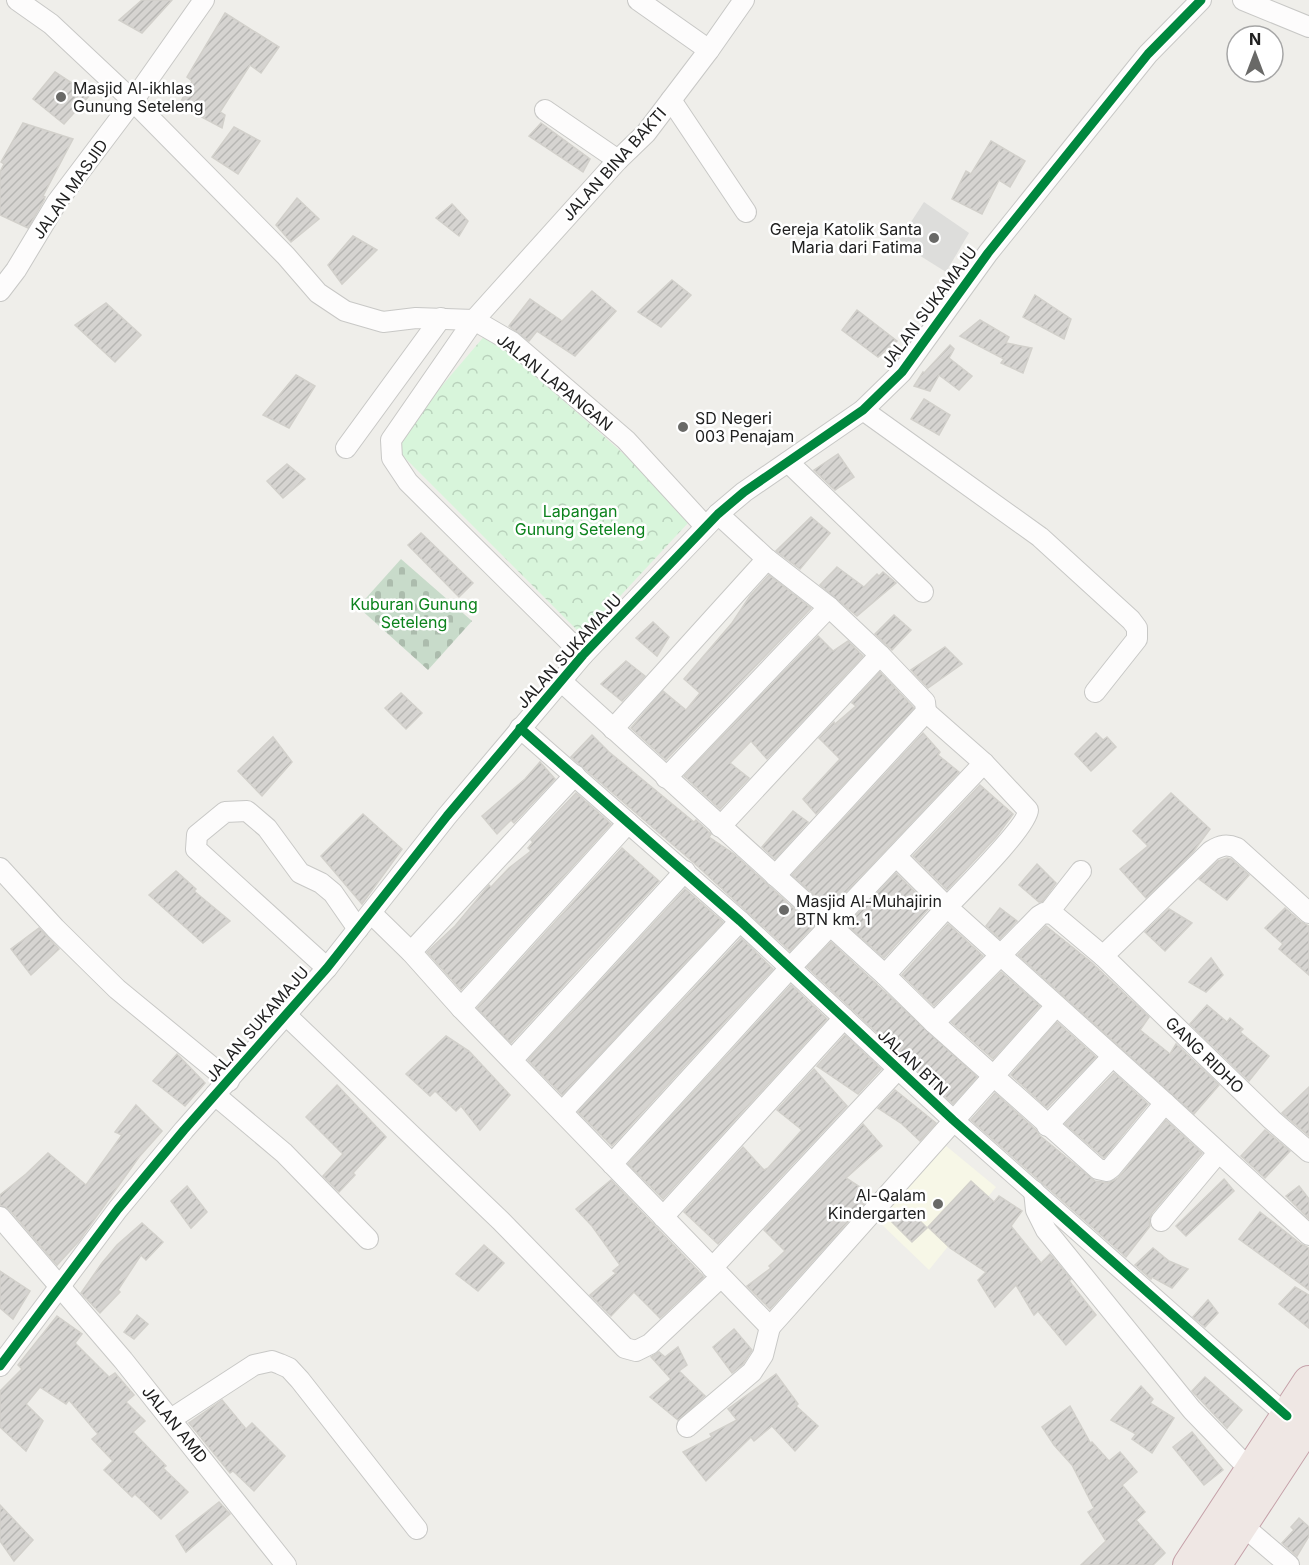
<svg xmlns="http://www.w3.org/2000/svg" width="1309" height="1565" font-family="Inter,sans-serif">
  <defs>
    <pattern id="cemetery-stones" width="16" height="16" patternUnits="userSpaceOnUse" patternTransform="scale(1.5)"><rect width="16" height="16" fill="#c8dbca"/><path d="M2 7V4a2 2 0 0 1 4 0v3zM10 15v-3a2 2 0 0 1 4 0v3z" fill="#acbcad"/></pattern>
    <pattern id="park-crowns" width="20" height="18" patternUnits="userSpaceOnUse" patternTransform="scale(1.5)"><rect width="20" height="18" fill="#d8f5db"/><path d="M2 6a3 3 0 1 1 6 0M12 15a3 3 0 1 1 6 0" fill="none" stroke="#b9d2bc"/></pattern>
    <pattern id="building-hatch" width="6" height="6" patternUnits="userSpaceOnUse" patternTransform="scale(1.5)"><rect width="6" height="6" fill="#d6d4d1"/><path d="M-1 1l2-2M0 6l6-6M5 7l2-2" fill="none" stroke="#b7b6b3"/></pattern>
  </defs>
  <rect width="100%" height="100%" fill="#efeeea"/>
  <path fill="#f7f7e7" d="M945 1145 996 1187 929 1270 878 1221Z"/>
  <path fill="#dddddb" d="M924 202 969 233 946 272 898 242Z"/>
  <path fill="url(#cemetery-stones)" d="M401 559 472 621 428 670 358 607Z"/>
  <path fill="url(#park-crowns)" d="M487 333 652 479 686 516 688 523 583 636 402 455 399 443 405 429Z"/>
  <g fill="url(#building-hatch)" stroke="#d2d0cb" stroke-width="1.5">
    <path d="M142 0H172L142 33 119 20Z"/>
    <path d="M225 13 279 47 261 73 250 65 220 112 225 115 222 128 179 105 192 81 187 77Z"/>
    <path d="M55 72 90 95 64 124 33 99Z"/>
    <path d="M23 123 73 139 43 196 45 197 44 200 28 228 0 215V172L4 164 1 162Z"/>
    <path d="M541 123 590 159 583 172 529 136Z"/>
    <path d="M234 127 260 141 238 174 212 157Z"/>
    <path d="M991 141 1025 161 1010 187 999 180 982 214 952 199 966 171 971 174Z"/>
    <path d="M297 198 319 219 291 242 276 225Z"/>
    <path d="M452 204 468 221 459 236 436 218Z"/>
    <path d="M353 236 377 250 342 284 328 265Z"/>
    <path d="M672 280 691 295 661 327 638 312Z"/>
    <path d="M592 291 616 311 575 356 537 331 529 341 509 326 530 299 562 321Z"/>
    <path d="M1035 295 1071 319 1064 339 1023 317Z"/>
    <path d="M106 303 141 335 115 362 75 325Z"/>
    <path d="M857 310 897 341 878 357 842 330Z"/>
    <path d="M980 320 1009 337 1006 343 1032 348 1023 373 1001 363 1004 359 960 336Z"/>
    <path d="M950 345 954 349 949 358 972 376 959 390 939 375 930 391 914 386 923 372 924 373Z"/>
    <path d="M296 375 315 386 289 428 263 415Z"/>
    <path d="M924 399 950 415 939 435 911 419Z"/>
    <path d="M838 454 854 477 835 490 814 470Z"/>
    <path d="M287 464 305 479 283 498 267 481Z"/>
    <path d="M811 517 830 533 800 569 776 551Z"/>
    <path d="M421 533 473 583 459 597 408 545Z"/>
    <path d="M837 567 864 587 877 574 879 576 883 572 896 583 857 616 820 585Z"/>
    <path d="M769 575 811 608 666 760 631 728 663 691 686 710 700 693 684 679 732 623 750 596Z"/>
    <path d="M894 615 911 630 892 650 875 634Z"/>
    <path d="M653 622 669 637 657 656 636 638Z"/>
    <path d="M818 636 833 651 848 641 863 656 767 759 751 741 730 763 749 778 720 809 684 776Z"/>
    <path d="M945 647 962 664 928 688 911 670Z"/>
    <path d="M626 661 645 676 622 701 601 684Z"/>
    <path d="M880 672 914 708 816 814 803 799 840 759 819 738 834 722 835 724 856 706 852 703Z"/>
    <path d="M401 693 422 713 406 729 385 708Z"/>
    <path d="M923 733 940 752 938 755 959 772 830 909 792 875Z"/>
    <path d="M1096 733 1103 740 1107 737 1116 747 1091 771 1075 754Z"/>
    <path d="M592 735 609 752 694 822 696 820 709 832 711 834 709 837 734 854 813 926 790 951 693 862 571 757Z"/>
    <path d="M273 737 292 762 262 796 238 771Z"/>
    <path d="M540 762 555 779 514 823 511 820 497 834 482 816 525 779Z"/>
    <path d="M980 785 1013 814 997 836 947 890 913 856Z"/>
    <path d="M576 793 611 824 461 990 427 952 455 926 489 885 491 887 509 868 531 851 528 848 533 842 531 840Z"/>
    <path d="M1171 793 1210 829 1193 852 1146 898 1120 869 1148 846 1133 831Z"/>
    <path d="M793 811 808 822 775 859 762 847Z"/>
    <path d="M363 814 402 849 362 904 321 856Z"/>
    <path d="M622 848 659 881 511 1043 477 1008Z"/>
    <path d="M1227 858 1231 859 1249 875 1227 900 1199 879 1218 861Z"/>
    <path d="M1037 864 1056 883 1042 902H1039L1019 885Z"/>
    <path d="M176 871 196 889 194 891 230 921 203 943 149 895Z"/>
    <path d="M896 873 930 907 884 958 847 925Z"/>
    <path d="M685 889 723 922 562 1095 528 1060Z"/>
    <path d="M1000 908 1017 921 1000 939 986 926Z"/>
    <path d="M1285 908 1301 922 1309 926V975L1279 949 1283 944 1265 928Z"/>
    <path d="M1169 909 1192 923 1165 951 1145 932Z"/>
    <path d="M948 924 983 956 934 1006 902 975Z"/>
    <path d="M1046 926 1091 962 1149 1017 1140 1030 1170 1054 1176 1044 1219 1085 1194 1114 1018 955Z"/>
    <path d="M39 928 59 949 31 975 11 949Z"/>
    <path d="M741 938 773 969 612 1146 578 1112Z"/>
    <path d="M831 942 977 1077 953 1104 807 967Z"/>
    <path d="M1211 958 1223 975 1206 992 1189 982Z"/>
    <path d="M1001 972 1040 1006 993 1059 951 1022Z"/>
    <path d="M791 985 827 1019 663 1199 628 1164Z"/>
    <path d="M1207 1005 1227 1022 1230 1018 1243 1029 1240 1032 1269 1056 1249 1081 1190 1024Z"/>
    <path d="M1057 1022 1096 1057 1047 1108 1011 1075Z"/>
    <path d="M845 1035 881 1069 858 1094 817 1066Z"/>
    <path d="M446 1036 469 1051 510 1095 480 1130 461 1106 456 1111 435 1091 430 1096 406 1074Z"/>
    <path d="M177 1054 205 1083 185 1106 153 1081Z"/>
    <path d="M814 1069 847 1106 718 1244 684 1212 743 1147 764 1170 768 1168 802 1130 777 1110Z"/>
    <path d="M1114 1073 1148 1104 1104 1158 1065 1124Z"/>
    <path d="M337 1085 386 1137 353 1173 355 1175 339 1192 323 1176 343 1154 306 1117Z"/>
    <path d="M1309 1087V1136L1282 1113Z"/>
    <path d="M895 1090 936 1123 920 1141 902 1124 878 1108Z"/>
    <path d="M995 1093 1036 1130 1039 1135 1095 1181 1109 1183 1118 1178 1166 1120 1202 1153 1152 1213 1149 1220 1150 1226 1126 1257 971 1120Z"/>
    <path d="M136 1105 162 1131 139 1157 79 1241 57 1265 9 1209 0 1205V1195L26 1174 48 1153 86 1185 122 1135 115 1132Z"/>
    <path d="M863 1124 882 1146 846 1178 872 1195 770 1309 747 1286 771 1268 769 1266 785 1251 764 1230Z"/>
    <path d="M1265 1130 1290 1151 1265 1178 1241 1156Z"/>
    <path d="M1224 1179 1234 1191 1186 1236 1176 1226Z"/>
    <path d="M611 1180 704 1277 660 1318 634 1292 611 1316 590 1295 616 1273 613 1271 620 1265 592 1226 576 1209Z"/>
    <path d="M971 1181 994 1202 999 1196 1022 1211 1011 1226 1041 1263 1050 1254 1071 1279 1069 1281 1096 1315 1066 1345 1038 1311 1034 1315 1016 1285 995 1307 978 1280 986 1272 950 1248 928 1227Z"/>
    <path d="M187 1186 207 1212 191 1228 171 1201Z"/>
    <path d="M1299 1186 1309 1199V1219L1286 1196Z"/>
    <path d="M907 1208 927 1228 912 1242 892 1222Z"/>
    <path d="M1260 1212 1301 1244 1309 1248V1290L1239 1239Z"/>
    <path d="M142 1223 163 1242 146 1260 141 1255 118 1290 120 1292 100 1313 81 1293 102 1263 117 1245Z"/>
    <path d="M484 1245 504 1263 478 1291 456 1274Z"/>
    <path d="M1153 1248 1169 1261 1188 1269 1172 1288 1152 1277 1151 1279 1135 1265Z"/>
    <path d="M0 1271 30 1291 13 1319 0 1308Z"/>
    <path d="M1295 1287 1309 1295V1328L1279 1304Z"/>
    <path d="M1208 1300 1218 1313 1205 1327 1193 1317Z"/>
    <path d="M137 1315 148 1324 134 1339 124 1332Z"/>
    <path d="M57 1316 82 1334 75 1343 109 1377 115 1373 134 1395 126 1402 145 1421 133 1432 166 1466 163 1468 188 1492 161 1519 135 1494 132 1497 104 1470 113 1461 92 1439 98 1434 69 1400 66 1404 40 1387 26 1404 43 1421 26 1451 0 1427V1391L22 1369 18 1365Z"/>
    <path d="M734 1329 752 1350 743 1364 732 1373 713 1347Z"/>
    <path d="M678 1347 687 1365 679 1371 705 1396 678 1420 650 1397 671 1379 651 1357 659 1352 665 1357Z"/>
    <path d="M776 1374 798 1404 796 1406 818 1426 795 1451 772 1426 754 1441 751 1437 706 1481 683 1452 712 1437 710 1434 737 1420 728 1409Z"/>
    <path d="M1205 1377 1242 1410 1227 1428 1192 1391Z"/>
    <path d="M1141 1386 1153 1399 1150 1403 1174 1418 1152 1453 1132 1439 1136 1434 1111 1420Z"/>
    <path d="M222 1400 246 1429 252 1423 285 1456 254 1491 233 1471 230 1473 189 1423Z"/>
    <path d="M1070 1406 1091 1444 1092 1442 1109 1461 1120 1452 1137 1472 1122 1485 1145 1512 1136 1520 1165 1553 1153 1565H1081L1106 1541 1088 1512 1094 1508 1072 1465 1054 1445 1042 1427Z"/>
    <path d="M1192 1432 1223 1470 1204 1485 1173 1447Z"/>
    <path d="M219 1502 230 1514 186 1552 176 1536Z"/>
    <path d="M0 1505 33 1540 14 1561 0 1541Z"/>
    <path d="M1299 1518 1309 1527V1536L1297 1556 1282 1543 1294 1530 1291 1527Z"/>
  </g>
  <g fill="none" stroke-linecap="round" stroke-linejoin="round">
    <g stroke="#c8c8c6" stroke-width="22">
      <g id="minor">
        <path d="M17 0 51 24 133 101 286 256 318 293 345 311 383 322 416 318 474 320 512 342 626 440 705 526"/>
        <path d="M638 0 709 50"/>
        <path d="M1243 0 1309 27"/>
        <path d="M671 100 746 212"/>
        <path d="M545 110 618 160"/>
        <path d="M0 291 16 270 57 202 133 101 204 0"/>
        <path d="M863 410 1040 537 1131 620 1137 628V639L1095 692"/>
        <path d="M346 448 441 318"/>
        <path d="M788 462 923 592"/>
        <path d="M718 514 767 559 829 607 880 655 925 702 926 712 775 876"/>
        <path d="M583 655 408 482 392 458 391 440 474 320 618 160 646 133 709 50 744 0"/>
        <path d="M561 681 885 975 947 907 1165 1103 1309 1235"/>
        <path d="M926 712 984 763"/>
        <path d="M520 728 740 921 953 1120 1287 1416"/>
        <path d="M613 729 767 559"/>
        <path d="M666 778 829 607"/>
        <path d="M720 827 880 655"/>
        <path d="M0 868 55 928 117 989 229 1081"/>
        <path d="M371 913 411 952 461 1008 770 1327 1056 1006"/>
        <path d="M1048 913 1081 871"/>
        <path d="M411 952 575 775"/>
        <path d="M1103 956 1272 1120 1309 1152"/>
        <path d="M327 968 196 849 197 835 225 812 247 811 267 828 300 873 321 883 333 893 358 929"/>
        <path d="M885 975 934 1023 1098 1169 1107 1171 1111 1168 1165 1103"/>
        <path d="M461 1008 628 823"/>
        <path d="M286 1015 501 1221 625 1348 636 1351 650 1344 721 1277"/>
        <path d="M934 1023 1039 916 1044 913 1053 914 1103 956 1211 851C1221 845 1227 844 1237 848L1309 913"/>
        <path d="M512 1060 685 871"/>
        <path d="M215 1095 284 1153 368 1239"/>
        <path d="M562 1112 740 921"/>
        <path d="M1047 1126 1112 1057"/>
        <path d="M612 1164 791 967 984 763 1028 810C1028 826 961 892 947 907L896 856"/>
        <path d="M1034 1191 1036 1210 1046 1230 1192 1410 1257 1477"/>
        <path d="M0 1217 123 1360 286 1565"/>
        <path d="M663 1217 844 1018"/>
        <path d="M1161 1221 1218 1153"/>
        <path d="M712 1268 899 1068"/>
        <path d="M0 1366 118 1209 184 1130 327 968 447 816 583 655 718 514 744 492 863 410 902 372 988 253 1148 54 1201 0"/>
        <path d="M171 1419 254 1365 272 1361 280 1364 289 1368 300 1380 417 1529"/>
        <path d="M687 1427 752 1372 763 1355 770 1327"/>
        <path d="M1242 1525 1289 1565"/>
      </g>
    </g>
    <g stroke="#c5a1a9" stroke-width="34">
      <g id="trunk">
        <path d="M1189 1565 1309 1382"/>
        <path d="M1215 1565 1303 1431 1309 1415"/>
      </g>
    </g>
    <use href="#minor" stroke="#fdfcfc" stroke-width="20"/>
    <use href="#trunk" stroke="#efe7e4" stroke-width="32"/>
    <g stroke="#fff" stroke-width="13">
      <g id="cycleway">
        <path d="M520 728 740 921 953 1120 1287 1416"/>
        <path d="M0 1366 118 1209 184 1130 327 968 447 816 583 655 718 514 744 492 863 410 902 372 988 253 1148 54 1201 0"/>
      </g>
    </g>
    <use href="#cycleway" stroke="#00873e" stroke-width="9"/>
  </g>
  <g fill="#696967" stroke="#fff" stroke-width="2">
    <circle cx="61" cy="97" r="6"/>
    <circle cx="934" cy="238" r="6"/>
    <circle cx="683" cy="427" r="6"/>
    <circle cx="784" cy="910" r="6"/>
    <circle cx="938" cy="1204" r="6"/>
  </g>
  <g text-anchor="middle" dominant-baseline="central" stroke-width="5" stroke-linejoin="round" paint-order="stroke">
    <g font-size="16" fill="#212121" stroke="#fff" text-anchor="start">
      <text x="73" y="88">Masjid Al-ikhlas<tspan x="73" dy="18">Gunung Seteleng</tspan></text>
      <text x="922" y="229" text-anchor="end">Gereja Katolik Santa<tspan x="922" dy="18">Maria dari Fatima</tspan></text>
      <text x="695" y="418">SD Negeri<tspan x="695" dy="18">003 Penajam</tspan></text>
      <text x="796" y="901">Masjid Al-Muhajirin<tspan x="796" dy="18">BTN km. 1</tspan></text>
      <text x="926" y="1195" text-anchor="end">Al-Qalam<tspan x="926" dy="18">Kindergarten</tspan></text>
    </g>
    <g font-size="16" fill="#212121" stroke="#fff">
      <text transform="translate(614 164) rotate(-48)">JALAN BINA BAKTI</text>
      <text transform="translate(70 189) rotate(-55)">JALAN MASJID</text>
      <text transform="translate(929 307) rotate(-53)">JALAN SUKAMAJU</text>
      <text transform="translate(555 382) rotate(39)">JALAN LAPANGAN</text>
      <text transform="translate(569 651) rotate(-48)">JALAN SUKAMAJU</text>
      <text transform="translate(257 1024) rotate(-49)">JALAN SUKAMAJU</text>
      <text transform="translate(1205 1055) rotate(44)">GANG RIDHO</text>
      <text transform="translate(913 1062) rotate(43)">JALAN BTN</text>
      <text transform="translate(175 1424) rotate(51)">JALAN AMD</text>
    </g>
    <g font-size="16" fill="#0c831d" stroke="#fff">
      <text x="580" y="511">Lapangan<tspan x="580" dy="18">Gunung Seteleng</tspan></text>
      <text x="414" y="604">Kuburan Gunung<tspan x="414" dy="18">Seteleng</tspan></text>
    </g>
  </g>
  <g transform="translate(1255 54)"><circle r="28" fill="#ffffff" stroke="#a6a6a6" stroke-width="1.5"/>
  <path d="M0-4.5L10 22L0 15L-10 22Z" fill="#696967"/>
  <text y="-9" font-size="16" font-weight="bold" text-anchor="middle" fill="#212121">N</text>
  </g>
</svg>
